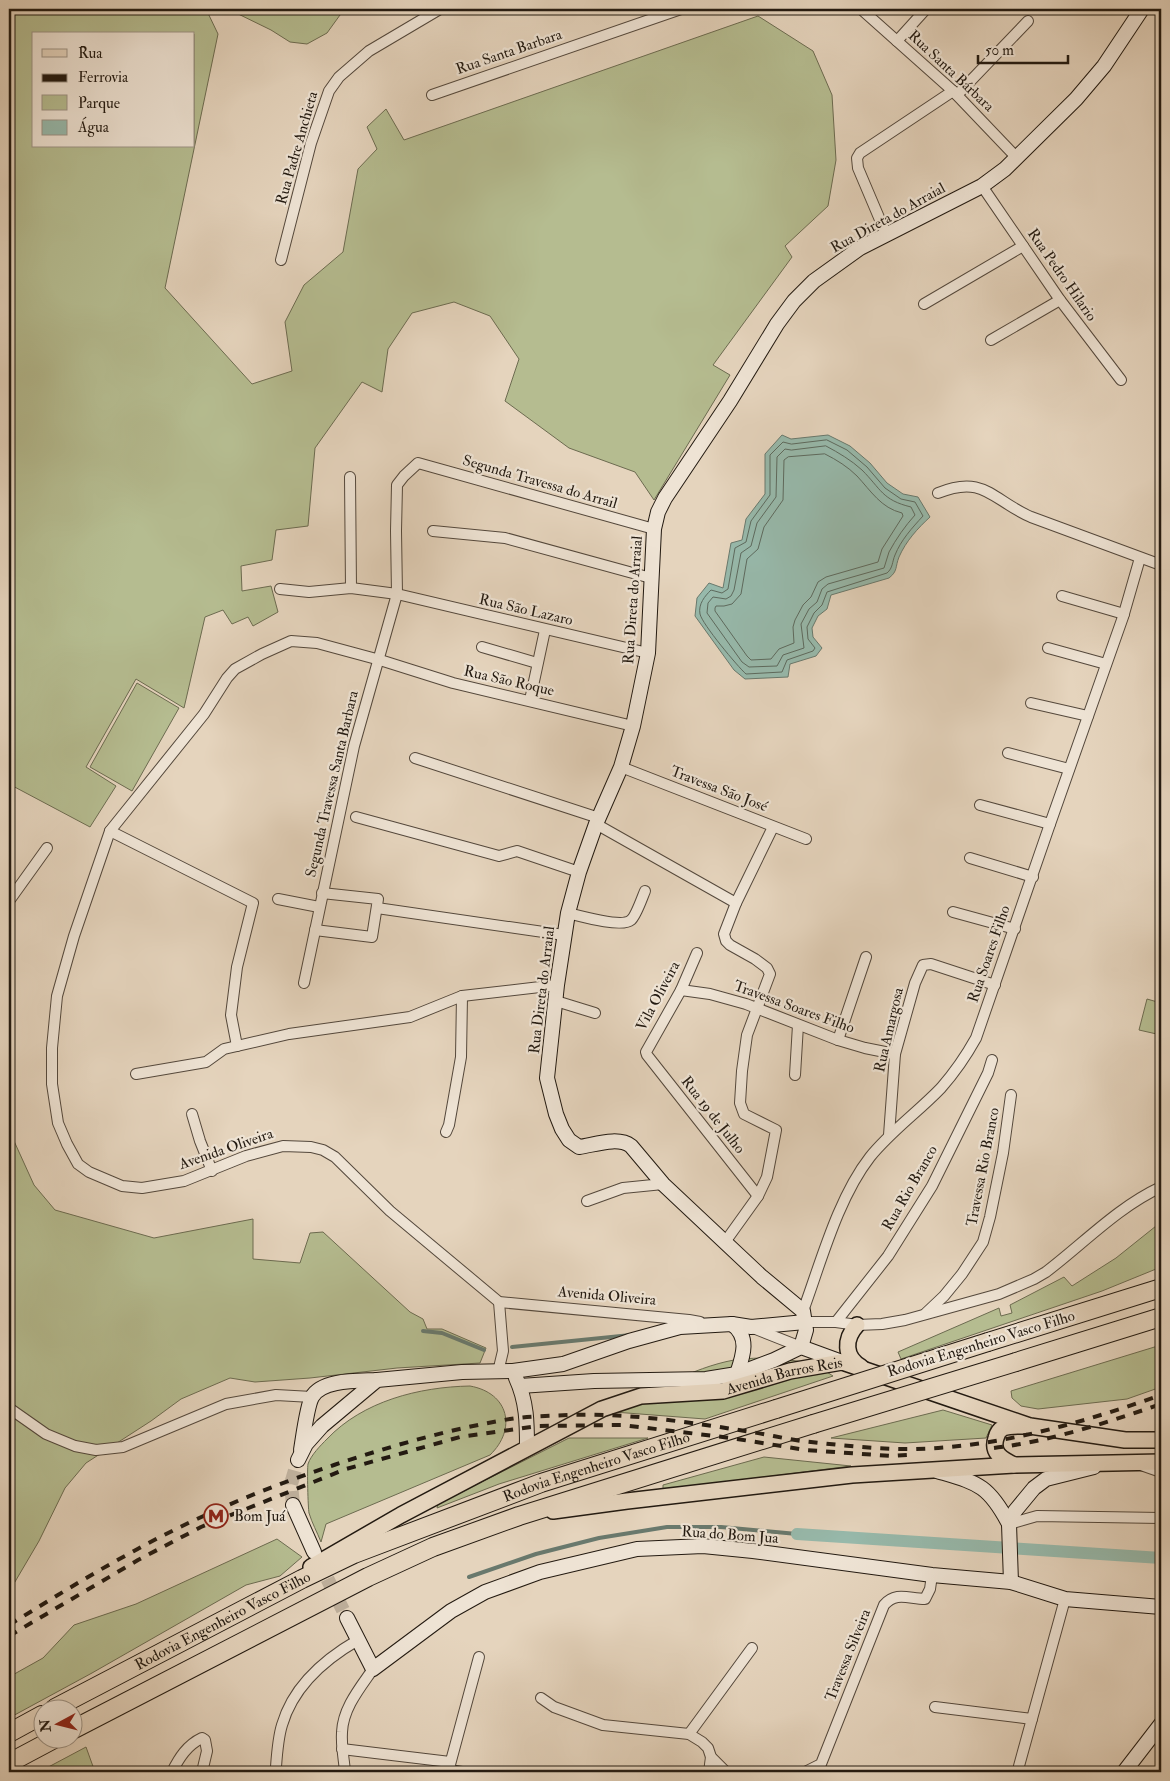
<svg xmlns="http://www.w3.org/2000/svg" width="1170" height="1781" font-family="'IM FELL Double Pica',serif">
  <rect width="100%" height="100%" fill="#e5d4bd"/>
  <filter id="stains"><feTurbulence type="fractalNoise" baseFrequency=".004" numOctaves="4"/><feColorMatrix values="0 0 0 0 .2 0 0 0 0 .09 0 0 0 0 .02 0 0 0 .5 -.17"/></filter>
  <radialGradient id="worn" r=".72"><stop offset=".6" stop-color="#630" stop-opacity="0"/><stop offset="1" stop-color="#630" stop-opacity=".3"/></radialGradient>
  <g fill="#b5bc90" stroke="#6c6b50" fill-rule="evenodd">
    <path d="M9 9H206L218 34 165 288 252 384 292 371 285 322 304 285 343 252 358 169 377 149 367 127 386 109 404 140 758 16 813 51 832 95 836 160 828 206 785 246 792 257 713 365 730 375 654 500 635 472 569 448 505 401 519 359 490 316 454 302 412 313 388 349 382 392 362 382 315 448 308 526 276 530 272 560 241 566 242 591 271 586 278 612 253 626 248 617 232 624 223 610 205 617 184 708 136 679 86 767 116 786 90 827 9 784ZM34 34H194V146H34Z"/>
    <path d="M228 9H347L340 15 327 33 307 44 290 42 271 30Z"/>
    <path d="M137 683 179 708 132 791 90 767Z"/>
    <path d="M1147 999 1161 1003V1035L1139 1030Z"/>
    <path d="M9 1130 34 1185 55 1210 154 1238 253 1219V1259L300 1263 310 1233 323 1232 410 1312 423 1319 427 1329H442L486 1348 480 1363 397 1368 310 1378 255 1382 230 1378 181 1399 151 1421 86 1463 65 1488 39 1541 9 1592Z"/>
    <path d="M1161 1222V1267L1102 1291 901 1359 898 1352 999 1308 1001 1316 1012 1313 1010 1305 1064 1277 1072 1286 1116 1258Z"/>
    <path d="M1161 1345V1387L1127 1399 1038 1409 1021 1406 1012 1398 1011 1391Z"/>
    <path d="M773 1358 813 1363 833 1376 705 1419 614 1412C652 1392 691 1368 734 1360 747 1358 760 1358 773 1358Z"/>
    <path d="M470 1386C509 1393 517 1429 490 1455L326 1524 321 1542C317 1532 312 1523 309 1513 308 1508 307 1469 308 1464 311 1455 321 1445 327 1439 363 1401 419 1387 470 1386Z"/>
    <path d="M943 1410 992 1425 986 1438 905 1443 831 1438Z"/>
    <path d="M569 1438H648L499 1484 437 1508 438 1504Z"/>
    <path d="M764 1457 851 1466 663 1490V1485Z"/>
    <path d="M277 1539 302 1557 280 1576 246 1585 92 1673 9 1718V1677L43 1658 74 1625 136 1604Z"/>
    <path d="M86 1747 95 1772H39Z"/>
  </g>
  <path fill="#97b9ab" stroke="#69796d" d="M782 435 791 439 828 435 850 446 870 463 887 483 903 494 918 497 930 517C918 528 906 541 899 557 895 567 898 571 889 578L831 595 827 609 818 616 812 628 813 637 822 648 816 656 790 664 788 677 745 679 734 670 695 616 697 598 709 583 723 588 731 543 742 540 746 519 765 494V454Z"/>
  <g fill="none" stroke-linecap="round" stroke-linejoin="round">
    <g stroke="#5d6a5e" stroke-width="1">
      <path d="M827 440 847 450 867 467 885 488 901 499 915 502 923 516C912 528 901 540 895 555 892 562 893 568 887 573L827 592 822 605 814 613 807 627 808 639 815 648 813 651 787 660 782 672 746 674C738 667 702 624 700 614 698 604 705 596 711 590L722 593 728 589 735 548 746 542 751 521 770 495V455L783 442 791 444Z"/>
      <path d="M826 446C839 453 851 460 862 470 881 489 882 500 911 507L915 515C905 526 896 539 889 552 887 557 886 563 884 568L828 584 822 589 817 602 809 609 801 624 804 648 783 655 777 666 749 667 742 662 707 613 708 603 713 597 726 599 731 596 734 590 741 553 751 546 757 523 776 497 777 457 785 449 791 450Z"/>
      <path d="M825 454C837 460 848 467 857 476 871 491 881 508 902 513L903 516 882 549 878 562 826 577 818 582 811 597 803 605 795 620 793 627 794 643 779 649 771 659 751 660 747 656 715 611V608L716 606H724L732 604 741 594 747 559 758 549 764 527 783 500 784 460 788 457Z"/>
    </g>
    <g stroke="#69796d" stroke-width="4">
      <path d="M423 1331 442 1333 484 1350"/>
      <path d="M512 1347 631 1335"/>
      <path d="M469 1577 536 1554 599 1538 667 1527H721L797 1534"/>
    </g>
    <path stroke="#97b9ab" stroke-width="12" d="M797 1534 1161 1558"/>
    <g stroke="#beaf9b" stroke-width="14" stroke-dasharray="14 7" stroke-linecap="butt">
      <path d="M293 1505 291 1484 298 1460"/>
      <path d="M318 1560 347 1618"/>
    </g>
    <g stroke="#54483c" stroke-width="12">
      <g id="street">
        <path d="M861 9 953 91 1017 158"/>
        <path d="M897 41 926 9"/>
        <path d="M432 95 681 9"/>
        <path d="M957 95 1028 21"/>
        <path d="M982 186 1060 300 1121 380"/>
        <path d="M886 234 858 168 857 158 860 153 953 91"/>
        <path d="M281 260 311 143 329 91 339 77 369 51 440 9"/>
        <path d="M924 304 1023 246"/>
        <path d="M991 340 1060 300"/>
        <path d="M350 477 351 588"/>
        <path d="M938 493C984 474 992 500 1031 517L1161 565"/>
        <path d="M433 531 505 538 651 578"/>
        <path d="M280 589 309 592 351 588 397 594 648 653"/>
        <path d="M1062 596 1124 614"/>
        <path d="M482 647 537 663"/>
        <path d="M1048 648 1106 664"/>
        <path d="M530 700 545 630"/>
        <path d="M1031 703 1088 716"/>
        <path d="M633 726 453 683 380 660 317 643 291 641 262 654 235 669 227 678 204 714 110 831 74 936 57 996 52 1048V1084L58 1123 67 1144 78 1164 89 1172 122 1186 142 1188 184 1181 246 1156 283 1146 311 1147 323 1150 335 1157 390 1211 499 1302 689 1320 700 1322"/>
        <path d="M1008 753 1069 769"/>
        <path d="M415 758 599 818"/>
        <path d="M621 767 806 839"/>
        <path d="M980 805 1050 824"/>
        <path d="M356 817 499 856 517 851 579 872"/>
        <path d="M596 824 736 903"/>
        <path d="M110 831 253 903 237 967 231 1015 237 1046"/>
        <path d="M970 858 1033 877"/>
        <path d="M278 899 319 907"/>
        <path d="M9 901 47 848"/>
        <path d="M377 908 564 935"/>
        <path d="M953 912 1015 929"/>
        <path d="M568 913C580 916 622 928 631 920 636 916 642 898 645 891"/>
        <path d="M315 930 372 937 378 899 322 893"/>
        <path d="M697 953 681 990 646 1052 647 1055 758 1196"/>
        <path d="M304 983 354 746 397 594 396 531 397 485 404 476 418 463 654 529"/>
        <path d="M681 990 710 994 746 1004 838 1040 865 1048 895 1054"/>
        <path d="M556 1001 595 1013"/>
        <path d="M838 1040 866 957"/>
        <path d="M136 1074 206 1062 224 1049 289 1034 410 1017 462 996 557 985"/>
        <path d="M795 1075 798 1025"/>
        <path d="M192 1114 200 1141 212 1171"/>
        <path d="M446 1132 449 1125 461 1057 462 996"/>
        <path d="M889 1135 895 1054 915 983 923 965 931 964 995 985"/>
        <path d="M587 1201 623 1188 663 1184"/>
        <path d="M725 1242 758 1196 767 1177 776 1130 744 1114 740 1103 742 1071 747 1035 770 974 767 968 755 959 730 945 726 941 724 934 736 903 773 827"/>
        <path d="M803 1311C821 1262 838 1198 870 1157 891 1131 918 1112 941 1088 955 1072 966 1056 976 1038L1050 824 1123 617 1140 558"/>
        <path d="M926 1313 944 1296 962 1274 983 1242 990 1217 1003 1153 1011 1095"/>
        <path d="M805 1322H836L857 1325 882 1324 905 1320 999 1294 1034 1279 1046 1272C1084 1243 1118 1207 1161 1187"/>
        <path d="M836 1322 888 1256 932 1186 988 1073 992 1060"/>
        <path d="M753 1328 801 1347"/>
        <path d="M498 1372 503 1351 499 1302"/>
        <path d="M9 1408 46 1434 75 1446 96 1450 123 1447 226 1404 276 1395 312 1397"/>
        <path d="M9 1459V1461"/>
        <path d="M1141 1465 1161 1472"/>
        <path d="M1009 1524 1037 1516 1161 1518"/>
        <path d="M541 1698 554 1707 603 1725 689 1734 702 1742 708 1748 711 1757 726 1772"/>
        <path d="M935 1707 1032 1719"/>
        <path d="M689 1734 752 1648"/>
        <path d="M342 1749 450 1762"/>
        <path d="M1019 1766 1065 1599"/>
        <path d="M276 1767C277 1753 278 1738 282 1725 293 1687 325 1659 358 1640"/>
        <path d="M449 1770 462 1772"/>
        <path d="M172 1772C179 1758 187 1745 202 1738L205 1740 207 1751 202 1772"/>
        <path d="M345 1772C344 1759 341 1746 342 1732 343 1708 360 1688 373 1669"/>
        <path d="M448 1772 479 1657"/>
        <path d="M709 1772 711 1757"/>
        <path d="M805 1772 821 1764 884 1605C896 1591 909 1599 925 1599L930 1589 932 1575"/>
      </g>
    </g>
    <g stroke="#231a11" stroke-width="16">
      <g id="secondary">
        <path d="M732 1324C750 1337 743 1356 737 1374"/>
        <path d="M801 1347 806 1330 803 1311 762 1277 663 1184 631 1146C618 1136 594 1145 579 1147L569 1140 562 1129 556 1114 547 1078 557 985 568 913 579 872 596 824 621 767 633 726 648 653 654 529 658 512 665 498 730 401 777 324 794 301 814 281 860 248 982 186 1005 169 1076 99 1104 66 1142 9"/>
        <path d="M516 1378C527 1402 527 1423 527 1448"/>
        <path d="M520 1386 594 1381 706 1379 737 1374 774 1360 801 1347 842 1362"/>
        <path d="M301 1450C303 1438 307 1406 312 1397 322 1379 359 1381 377 1380"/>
        <path d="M298 1460 306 1444 322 1426 377 1380 462 1372 513 1371 563 1364 629 1341 680 1327 732 1324 751 1327 805 1322"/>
        <path d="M937 1471C977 1483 988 1484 1009 1524"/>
        <path d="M293 1505 314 1552"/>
        <path d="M1011 1582 1009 1524 1015 1511 1034 1488 1046 1479 1094 1467"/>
        <path d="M347 1618 373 1669 451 1611 485 1592 540 1572 637 1549 703 1546 753 1551 932 1575 1011 1582 1065 1599 1161 1607"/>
        <path d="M1124 1772 1161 1724"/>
      </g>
    </g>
    <g stroke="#231a11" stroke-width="18">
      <g id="primary">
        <path d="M857 1325C844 1339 844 1357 861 1367"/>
        <path d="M1014 1465C1002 1459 991 1453 996 1438 997 1434 999 1430 1003 1428 1008 1426 1017 1426 1023 1426"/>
        <path d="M553 1511 627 1501 852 1475 1014 1465 1161 1462"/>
        <path id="s1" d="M311 1567 401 1515 602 1409 641 1396 723 1391 790 1371 842 1362 1030 1426 1125 1440H1161"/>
      </g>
    </g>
    <g stroke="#231a11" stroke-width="20">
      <g id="highway">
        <path d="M988 1342 1161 1288"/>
        <path d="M1016 1362 1161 1317"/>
        <path id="s2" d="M55 1708 302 1579 354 1554 541 1483 776 1409"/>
        <path d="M72 1730 368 1577 433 1547 519 1516 813 1424"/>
        <path d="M9 1733 42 1715"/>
        <path d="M9 1763 56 1738"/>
      </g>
    </g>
    <use href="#street" stroke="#eee3d4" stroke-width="10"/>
    <use href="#secondary" stroke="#eee3d4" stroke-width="14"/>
    <use href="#primary" stroke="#e5d4bd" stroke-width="15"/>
    <use href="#highway" stroke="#e5d4bd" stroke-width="18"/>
    <g stroke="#231a11" stroke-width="4" stroke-dasharray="9 9" stroke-linecap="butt">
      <path d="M994 1448C1051 1441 1106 1423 1161 1404"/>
      <path d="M9 1625C50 1600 91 1574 134 1551 197 1516 265 1488 334 1465 391 1446 450 1429 510 1419 529 1416 550 1416 570 1415 628 1413 688 1422 745 1431 767 1434 789 1440 811 1442 839 1445 867 1448 895 1449 986 1451 1076 1425 1161 1395"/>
      <path d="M9 1636 138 1560 201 1527 346 1469 460 1437 538 1426 622 1425 731 1438 806 1450 892 1456 907 1455"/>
    </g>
    <g stroke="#231a11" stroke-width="20" stroke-linecap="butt">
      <g id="highway-bridge">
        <path d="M776 1409 988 1342"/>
        <path d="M813 1424 1016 1362"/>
      </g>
    </g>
    <use href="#highway-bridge" stroke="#e5d4bd" stroke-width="18"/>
  </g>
  <defs>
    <g id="metro-ring" transform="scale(1.25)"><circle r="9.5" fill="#eee3d4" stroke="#8f2418" stroke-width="1.5"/><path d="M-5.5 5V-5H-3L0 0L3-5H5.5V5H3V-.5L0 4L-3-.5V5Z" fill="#8f2418"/></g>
  </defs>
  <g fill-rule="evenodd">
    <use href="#metro-ring" x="216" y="1516"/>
  </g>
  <g text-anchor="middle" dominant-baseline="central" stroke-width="4.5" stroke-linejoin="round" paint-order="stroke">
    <g font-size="15" fill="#231a11" stroke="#eee3d4">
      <text transform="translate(509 52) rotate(-19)">Rua Santa Barbara</text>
      <text transform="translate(951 71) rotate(43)">Rua Santa Bárbara</text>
      <text transform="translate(297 148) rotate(-74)">Rua Padre Anchieta</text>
      <text transform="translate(888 218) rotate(-29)">Rua Direta do Arraial</text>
      <text transform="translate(1062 275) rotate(55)">Rua Pedro Hilario</text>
      <text transform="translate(540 482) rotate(16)">Segunda Travessa do Arrail</text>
      <text transform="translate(633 600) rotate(-86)">Rua Direta do Arraial</text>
      <text transform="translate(526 610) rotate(13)">Rua São Lazaro</text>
      <text transform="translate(509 681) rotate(13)">Rua São Roque</text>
      <text transform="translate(332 784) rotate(-77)">Segunda Travessa Santa Barbara</text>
      <text transform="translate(719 789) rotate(21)">Travessa São José</text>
      <text transform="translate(989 954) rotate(-71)">Rua Soares Filho</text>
      <text transform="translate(542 990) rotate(-83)">Rua Direta do Arraial</text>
      <text transform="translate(658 996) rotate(-62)">Vila Oliveira</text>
      <text transform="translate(794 1007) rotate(20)">Travessa Soares Filho</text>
      <text transform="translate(889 1030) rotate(-77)">Rua Amargosa</text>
      <text transform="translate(713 1115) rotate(52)">Rua 19 de Julho</text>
      <text transform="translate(226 1149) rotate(-19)">Avenida Oliveira</text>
      <text transform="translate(983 1167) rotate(-79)">Travessa Rio Branco</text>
      <text transform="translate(910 1188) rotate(-60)">Rua Rio Branco</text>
      <text transform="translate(607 1296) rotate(5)">Avenida Oliveira</text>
      <text transform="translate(981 1344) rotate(-17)">Rodovia Engenheiro Vasco Filho</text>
      <text stroke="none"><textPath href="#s1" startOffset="518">Avenida Barros Reis</textPath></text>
      <text stroke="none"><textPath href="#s2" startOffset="594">Rodovia Engenheiro Vasco Filho</textPath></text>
      <text transform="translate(730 1535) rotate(4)">Rua do Bom Jua</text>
      <text stroke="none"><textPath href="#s2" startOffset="189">Rodovia Engenheiro Vasco Filho</textPath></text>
      <text transform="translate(848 1655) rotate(-68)">Travessa Silveira</text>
    </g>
    <g font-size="15" fill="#231a11" stroke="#eee3d4" text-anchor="start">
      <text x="234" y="1516">Bom Juá</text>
    </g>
  </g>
  <rect width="1170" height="1781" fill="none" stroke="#e5d4bd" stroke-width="30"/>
  <rect x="10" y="10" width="1150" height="1761" fill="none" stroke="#231a11" stroke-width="2.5"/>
  <rect x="15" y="15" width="1140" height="1751" fill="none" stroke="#231a11"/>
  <rect x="32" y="32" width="162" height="115" fill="#eee3d4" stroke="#9d9386"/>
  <rect x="42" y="49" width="25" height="8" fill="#e5d4bd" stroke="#9d9386"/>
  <text x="78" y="58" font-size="15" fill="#231a11">Rua</text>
  <rect x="42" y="74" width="25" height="8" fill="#231a11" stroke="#9d9386"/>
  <text x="78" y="82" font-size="15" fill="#231a11">Ferrovia</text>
  <rect x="42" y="95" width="25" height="15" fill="#b5bc90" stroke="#9d9386"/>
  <text x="78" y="108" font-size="15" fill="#231a11">Parque</text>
  <rect x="42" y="120" width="25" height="15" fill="#97b9ab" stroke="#9d9386"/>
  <text x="78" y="132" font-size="15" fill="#231a11">Água</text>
  <g transform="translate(58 1724) rotate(263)"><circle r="24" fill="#eee3d4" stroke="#9d9386"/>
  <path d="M0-4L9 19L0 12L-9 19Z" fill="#8f2418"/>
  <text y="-8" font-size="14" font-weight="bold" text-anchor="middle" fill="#231a11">N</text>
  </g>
  <path d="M978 55v8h90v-8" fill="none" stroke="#231a11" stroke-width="2.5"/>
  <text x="985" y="55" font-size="15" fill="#231a11" stroke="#eee3d4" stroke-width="4" paint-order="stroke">50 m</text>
  <rect width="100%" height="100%" filter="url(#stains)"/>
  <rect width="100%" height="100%" fill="url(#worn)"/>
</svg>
